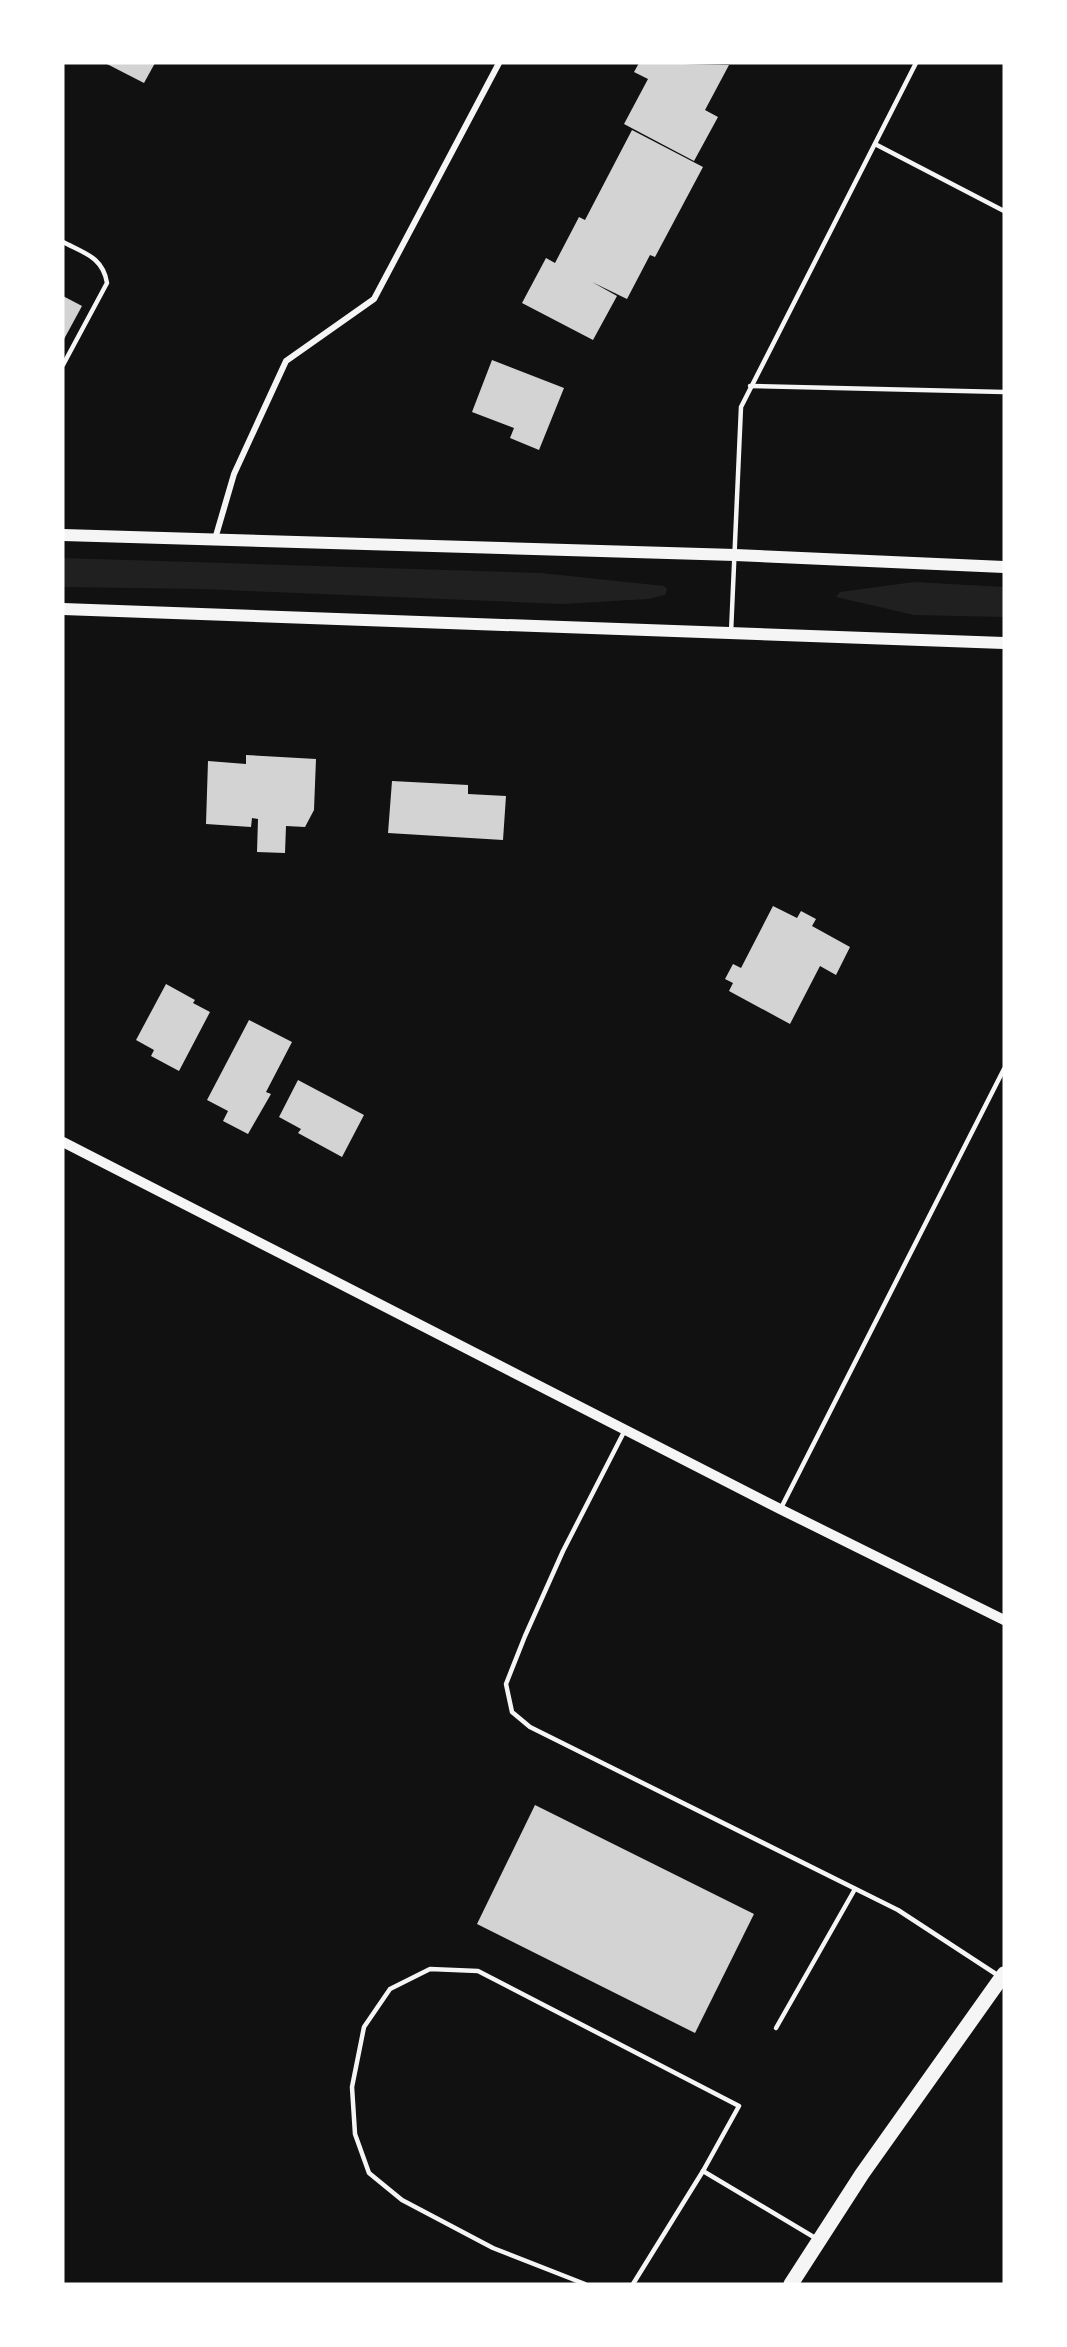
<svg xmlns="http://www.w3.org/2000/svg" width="1067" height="2347" font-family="Merriweather,serif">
  <rect width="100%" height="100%" fill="#111"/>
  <g fill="#202020">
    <path d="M63 558 541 573 664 586 667 589 665 595 648 599 562 604 201 589 63 587Z"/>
    <path d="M914 582 1004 587V617L914 615 836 597 840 592Z"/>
  </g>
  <g fill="#d3d3d3">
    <path d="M105 63H155L144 83Z"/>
    <path d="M639 63 729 65 705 110 718 117 694 161 624 124 648 79 634 72Z"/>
    <path d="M632 130 703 167 655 257 650 255 627 299 592 282 617 296 593 340 522 303 546 258 555 263 579 217 585 220Z"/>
    <path d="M63 296 82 306 63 341Z"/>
    <path d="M492 360 564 388 539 450 510 438 514 428 472 412Z"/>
    <path d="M246 755 316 759 314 810 305 827 286 826 285 853 257 852 258 819 252 818 251 827 206 824 208 761 246 764Z"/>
    <path d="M392 781 468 785V794L506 796 503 840 388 833Z"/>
    <path d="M773 906 797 918 801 911 816 919 812 926 850 947 836 975 820 966 790 1024 729 991 733 983 725 979 733 964 741 968Z"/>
    <path d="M166 984 195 1000 193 1003 210 1012 179 1071 151 1056 154 1050 136 1040Z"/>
    <path d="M249 1020 292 1042 266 1092 271 1094 248 1134 223 1121 228 1111 207 1100Z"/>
    <path d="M298 1080 364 1115 342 1157 298 1133 301 1129 279 1117Z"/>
    <path d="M535 1805 754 1914 695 2033 477 1924Z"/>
  </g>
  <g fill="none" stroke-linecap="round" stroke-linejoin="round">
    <g stroke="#f5f5f5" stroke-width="4.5">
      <path d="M875 144 1004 211"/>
      <path d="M63 242C84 253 103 257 107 283L63 365"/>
      <path d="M750 386 1004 392"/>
      <path d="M731 633 741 407 916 63"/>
      <path d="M625 1430 563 1551 525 1636 506 1684 512 1712 530 1727 898 1910 999 1976"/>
      <path d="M781 1508 1004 1069"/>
      <path d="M776 2028 855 1889"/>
      <path d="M703 2171 817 2239"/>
      <path d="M585 2284 493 2248 402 2200 369 2173 355 2134 352 2087 364 2027 390 1989 430 1969 478 1971 739 2106 703 2171 633 2284"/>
    </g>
    <path stroke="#f5f5f5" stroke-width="6" d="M215 539 234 474 286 361 374 299 499 63"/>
    <path stroke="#f5f5f5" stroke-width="10" d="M63 1142 780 1509 1004 1620"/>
    <g stroke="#f5f5f5" stroke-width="12">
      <path d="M63 535 735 555 1004 567"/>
      <path d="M63 609 1004 643"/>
    </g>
    <path stroke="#f5f5f5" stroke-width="15" d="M791 2284 862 2174 1004 1974"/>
  </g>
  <rect width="1067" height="2347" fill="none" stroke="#ffffff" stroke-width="129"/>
</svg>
